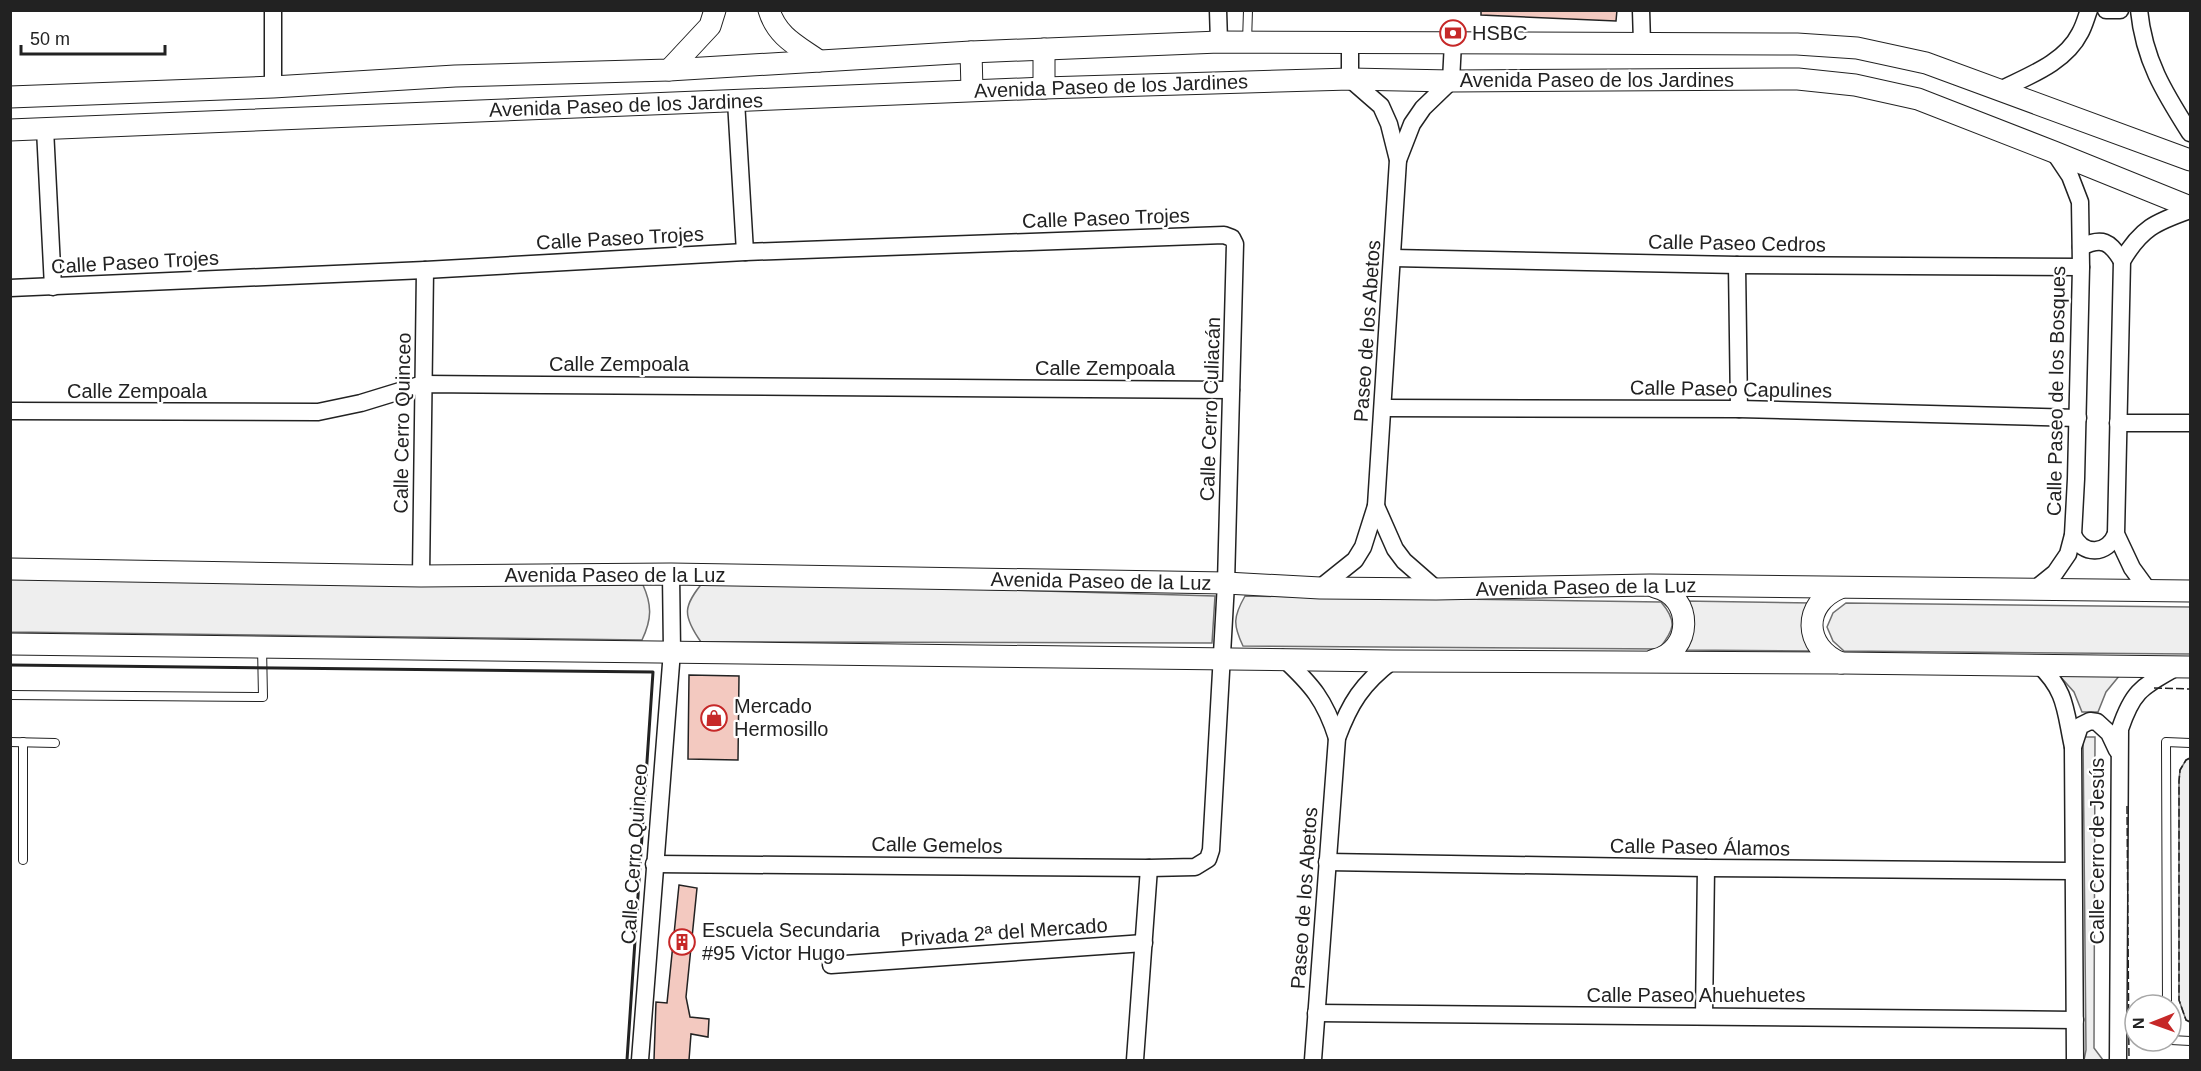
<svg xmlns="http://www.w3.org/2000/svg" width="2201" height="1071" font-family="Arial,sans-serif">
  <rect width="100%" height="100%" fill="#fff"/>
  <g fill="#eee" stroke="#6f6f6f" stroke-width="1.5">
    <path d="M11 574 643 585C652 605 652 619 642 640L11 632Z"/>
    <path d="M704 581 1215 596 1212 643 701 642C682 615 683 606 704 581Z"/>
    <path d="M1245 596 1661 602C1678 622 1674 630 1659 649L1243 646C1233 625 1233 617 1245 596Z"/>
    <path d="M1683 601 1812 603 1811 651 1683 650Z"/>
    <path d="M1846 603 2190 607V654L1844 651 1833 641 1827 627 1833 613Z"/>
    <path d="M2058 674 2120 675 2106 692 2098 712H2082L2074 692Z"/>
    <path d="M2083 737H2095L2094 1048 2103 1060H2084L2086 1050Z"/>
    <path d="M2190 758V1022L2186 1020 2179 1000V781L2180 770 2186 760Z"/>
  </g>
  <g fill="#f3c9c0" stroke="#222" stroke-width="1.5">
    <path d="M1481 10H1617L1616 21 1481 15Z"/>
    <path d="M689 675 739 676 738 760 688 759Z"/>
    <path d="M679 885 697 888 686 997 690 1017 709 1019 708 1037 691 1034 689 1060H654L656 1002 667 1003Z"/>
  </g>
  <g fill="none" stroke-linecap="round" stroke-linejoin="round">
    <g stroke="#222" stroke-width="10">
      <g id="service">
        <path d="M1247 42 1248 10"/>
        <path d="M10 695 263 697 262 647"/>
        <path d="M10 742 55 743"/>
        <path d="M23 860V742"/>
        <path d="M2167 1005 2166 742 2190 743"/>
        <path d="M2171 1040 2190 1041"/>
      </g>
    </g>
    <g stroke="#222" stroke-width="19">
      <g id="minor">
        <path d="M273 10V87"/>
        <path d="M1218 10 1219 42"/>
        <path d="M1641 10 1642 43"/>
        <path d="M2106 10H2120"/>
        <path d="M2139 10C2144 60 2164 92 2190 133"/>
        <path d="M2000 90C2028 76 2065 63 2080 33 2084 26 2086 18 2089 10"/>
        <path d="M736 101 745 252"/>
        <path d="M45 129 53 287"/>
        <path d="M1398 160 1412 124 1423 108 1451 81 1453 42"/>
        <path d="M2081 247C2102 237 2110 241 2122 261"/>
        <path d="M1393 258 1737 265 2081 267"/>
        <path d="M1737 265 1739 409"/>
        <path d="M10 288 425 270 745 252 1224 235 1232 238 1235 244 1226 583 1211 850 1208 859 1195 867 1149 868 654 864"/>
        <path d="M1383 408 1739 409 2078 418"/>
        <path d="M10 411 318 412 361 403 423 384 1231 390"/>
        <path d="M2118 423H2190"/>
        <path d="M1376 506 1395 549 1404 561 1436 589"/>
        <path d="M2073 535C2083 556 2107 555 2116 534"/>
        <path d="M421 576 425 270"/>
        <path d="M1320 588 1355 560 1363 547 1376 506 1398 160 1389 124 1381 106 1350 79V42"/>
        <path d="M2035 589 2055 573 2068 554 2073 535 2076 479 2081 267 2080 202 2070 176 2054 152"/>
        <path d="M2148 590 2132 568 2116 534 2122 261C2141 228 2156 222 2190 210"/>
        <path d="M1283 658C1312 685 1325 700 1337 738"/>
        <path d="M2038 664C2067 691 2065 711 2073 747L2075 1060"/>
        <path d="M2073 747 2080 726 2090 721 2097 722 2109 733 2117 750"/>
        <path d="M1327 862 1706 868 2073 871"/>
        <path d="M831 965 1144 943"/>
        <path d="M1316 1013 2075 1020"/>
        <path d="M1704 1016 1706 868"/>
        <path d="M640 1060 672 651 671 574"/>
        <path d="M1135 1060 1149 868"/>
        <path d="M1313 1060 1337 738C1350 703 1362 684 1392 661"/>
        <path d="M2118 1060 2120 729C2133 690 2142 687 2177 667"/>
      </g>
    </g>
    <g stroke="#222" stroke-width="23">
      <g id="tertiary">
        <path d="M769 10C777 37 798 46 819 61"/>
        <path d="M971 52 972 90"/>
        <path d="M669 70 710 26 715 10"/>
        <path d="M1044 88V49"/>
        <path d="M10 97 273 87 455 76 669 70 971 52 1219 42 1797 44 1857 48 1926 63 2190 160"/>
        <path d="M10 130 1044 88 1350 79 1451 81 1798 79 1855 85 1918 99 2054 152 2190 207"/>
        <path d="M10 569 421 576 671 574 1226 583 1320 588 1436 589 1650 585 2190 591"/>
        <path d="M1840 588C1802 604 1803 647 1841 663"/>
        <path d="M10 644 1392 661 1841 663 2190 667"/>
        <path d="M1654 660C1693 652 1694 596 1655 587"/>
      </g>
    </g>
    <use href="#service" stroke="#fff" stroke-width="8"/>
    <use href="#minor" stroke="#fff" stroke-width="16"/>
    <use href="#tertiary" stroke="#fff" stroke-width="21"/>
    <g stroke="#222" stroke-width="1.5" stroke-dasharray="8 3" stroke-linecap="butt">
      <path d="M2154 688 2190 689"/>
      <path d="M2190 758 2186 760 2180 770 2179 781V1000L2186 1020 2190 1022"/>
      <path d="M2127 806 2129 1060"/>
    </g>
    <path stroke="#222" stroke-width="3" d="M10 665 653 672 627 1060"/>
  </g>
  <defs>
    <g id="bank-ring" transform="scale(1.35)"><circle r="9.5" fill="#fff" stroke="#c62828" stroke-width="1.5"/><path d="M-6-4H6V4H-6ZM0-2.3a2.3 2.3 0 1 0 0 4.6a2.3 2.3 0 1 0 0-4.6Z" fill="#c62828"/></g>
    <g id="shop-ring" transform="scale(1.35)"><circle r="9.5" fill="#fff" stroke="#c62828" stroke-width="1.5"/><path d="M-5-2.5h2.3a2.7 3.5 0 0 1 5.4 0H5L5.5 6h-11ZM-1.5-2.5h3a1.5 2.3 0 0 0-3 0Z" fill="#c62828"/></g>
    <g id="building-ring" transform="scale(1.35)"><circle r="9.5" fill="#fff" stroke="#c62828" stroke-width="1.5"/><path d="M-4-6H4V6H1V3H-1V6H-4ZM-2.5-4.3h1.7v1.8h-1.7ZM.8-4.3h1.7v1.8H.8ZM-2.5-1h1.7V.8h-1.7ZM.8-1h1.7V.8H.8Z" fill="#c62828"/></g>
  </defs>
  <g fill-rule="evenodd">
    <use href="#bank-ring" x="1453" y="33"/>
    <use href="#shop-ring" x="714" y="718"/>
    <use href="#building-ring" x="682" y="942"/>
  </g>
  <g text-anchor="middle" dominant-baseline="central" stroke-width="4.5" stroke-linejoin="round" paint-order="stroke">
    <g font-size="20" fill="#222" stroke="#fff" text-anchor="start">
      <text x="1472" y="33">HSBC</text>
      <text x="734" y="706">Mercado<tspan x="734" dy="23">Hermosillo</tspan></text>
      <text x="702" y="930">Escuela Secundaria<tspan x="702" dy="23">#95 Victor Hugo</tspan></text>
    </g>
    <g font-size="20" fill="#222" stroke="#fff">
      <text x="1597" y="80">Avenida Paseo de los Jardines</text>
      <text transform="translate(1111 86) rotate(-2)">Avenida Paseo de los Jardines</text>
      <text transform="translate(626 105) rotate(-2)">Avenida Paseo de los Jardines</text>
      <text transform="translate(1106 218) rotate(-2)">Calle Paseo Trojes</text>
      <text transform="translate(620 238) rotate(-3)">Calle Paseo Trojes</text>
      <text transform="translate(1737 243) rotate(1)">Calle Paseo Cedros</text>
      <text transform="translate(135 262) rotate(-3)">Calle Paseo Trojes</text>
      <text transform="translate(1367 331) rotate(-86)">Paseo de los Abetos</text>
      <text x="619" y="364">Calle Zempoala</text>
      <text x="1105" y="368">Calle Zempoala</text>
      <text transform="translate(1731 389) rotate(1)">Calle Paseo Capulines</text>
      <text x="137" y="391">Calle Zempoala</text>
      <text transform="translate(2056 391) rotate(-89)">Calle Paseo de los Bosques</text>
      <text transform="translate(1210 409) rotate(-88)">Calle Cerro Culiacán</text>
      <text transform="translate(402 423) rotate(-89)">Calle Cerro Quinceo</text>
      <text x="615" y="575">Avenida Paseo de la Luz</text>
      <text transform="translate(1101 581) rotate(1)">Avenida Paseo de la Luz</text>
      <text transform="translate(1586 587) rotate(-1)">Avenida Paseo de la Luz</text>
      <text transform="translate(937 845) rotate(1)">Calle Gemelos</text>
      <text transform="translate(1700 847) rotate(1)">Calle Paseo Álamos</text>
      <text transform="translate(2097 851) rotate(-90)">Calle Cerro de Jesús</text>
      <text transform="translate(634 854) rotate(-86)">Calle Cerro Quinceo</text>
      <text transform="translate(1304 898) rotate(-86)">Paseo de los Abetos</text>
      <text transform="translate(1004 932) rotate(-4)">Privada 2ª del Mercado</text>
      <text x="1696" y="995">Calle Paseo Ahuehuetes</text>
    </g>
  </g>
  <rect width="2201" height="1071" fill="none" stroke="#222222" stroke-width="24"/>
  <g transform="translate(2153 1023) rotate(269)"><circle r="28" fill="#ffffff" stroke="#a7a7a7" stroke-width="1.5"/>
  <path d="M0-4.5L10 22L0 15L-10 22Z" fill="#c62828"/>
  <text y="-9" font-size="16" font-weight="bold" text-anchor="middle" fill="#222222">N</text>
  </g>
  <path d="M21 45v9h144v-9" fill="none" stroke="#222222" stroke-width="3"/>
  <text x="30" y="45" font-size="18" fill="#222222" stroke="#ffffff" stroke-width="4.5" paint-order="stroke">50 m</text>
</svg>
